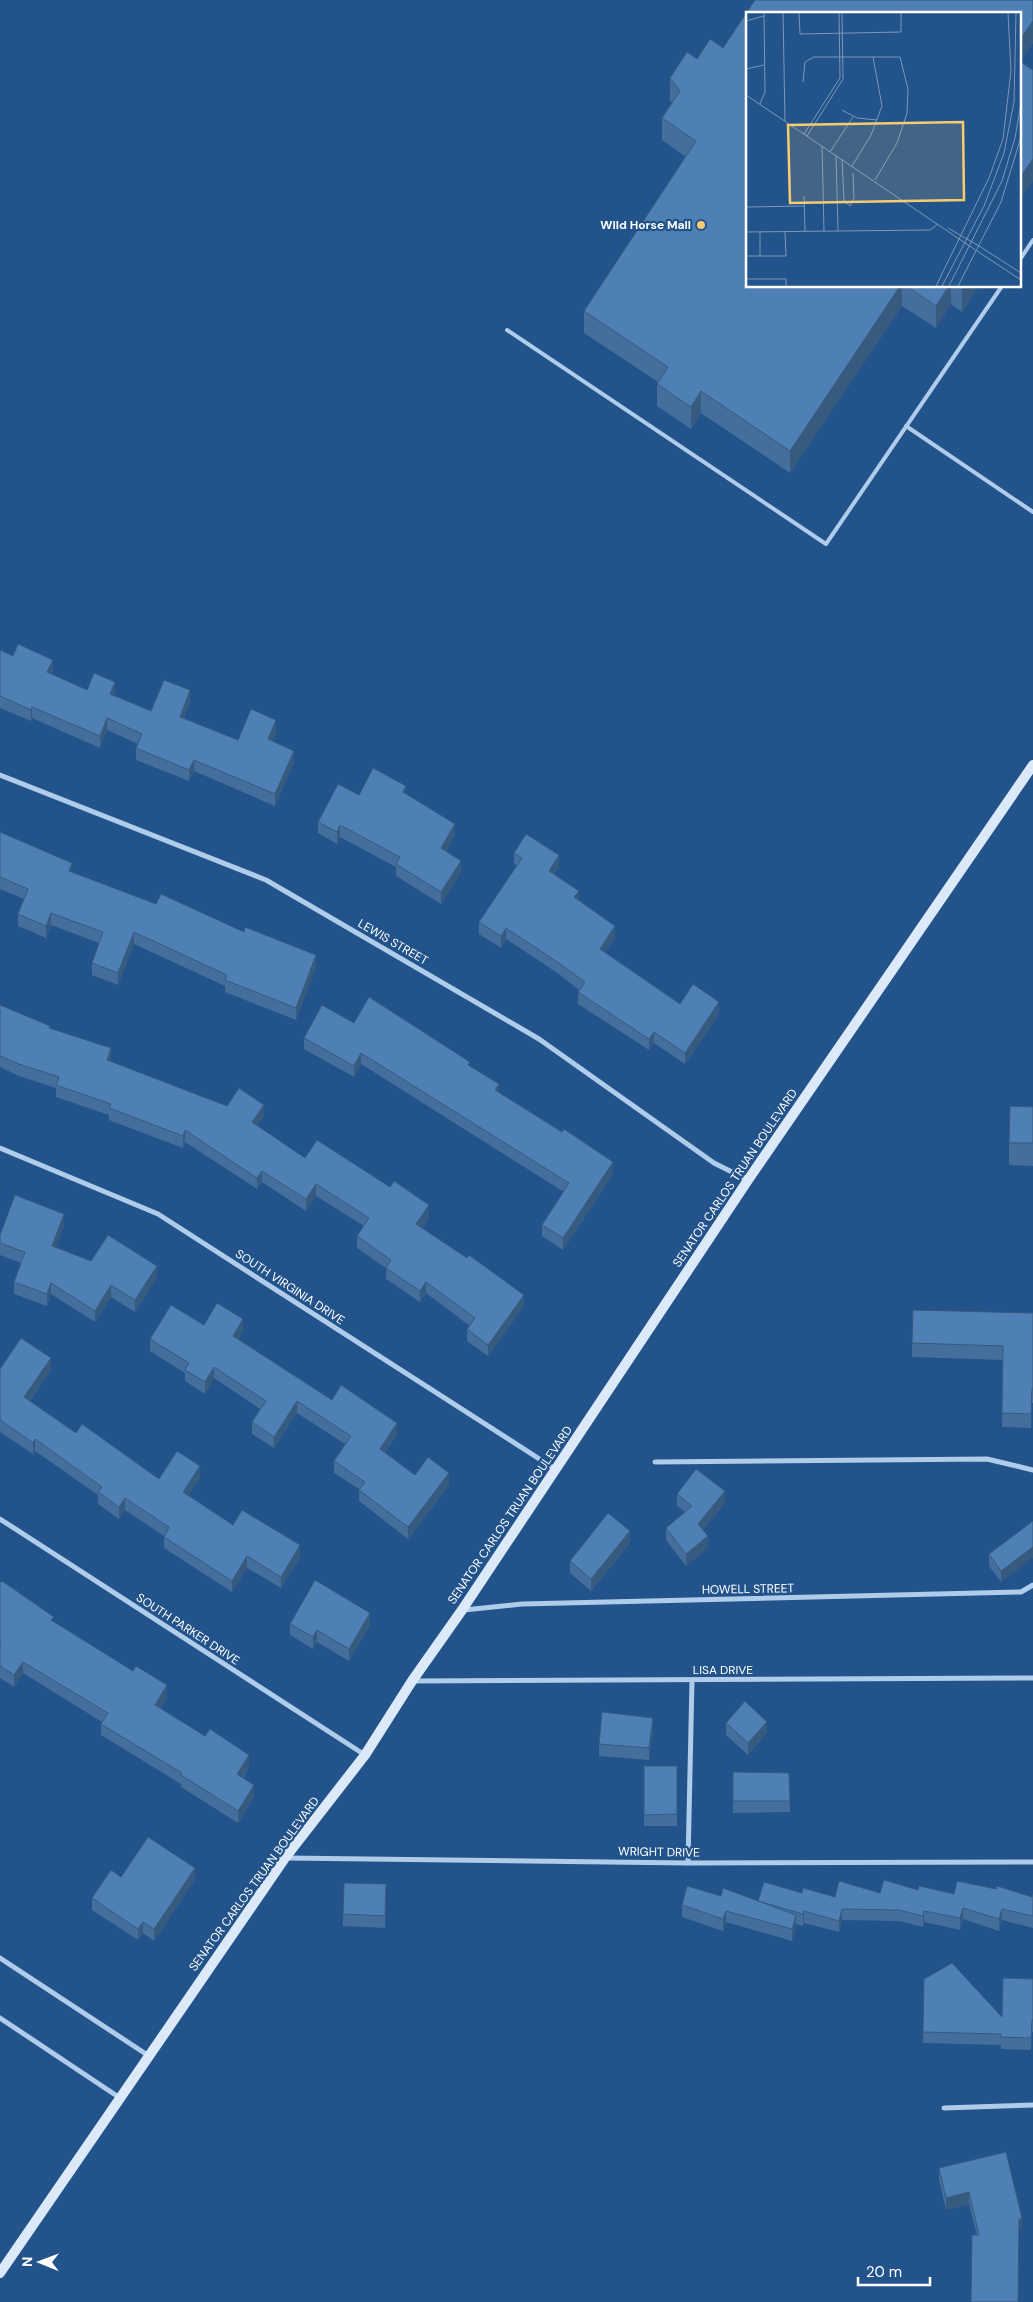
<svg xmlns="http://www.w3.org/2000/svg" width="1033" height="2302" font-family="'DM Sans',sans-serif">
  <rect width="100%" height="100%" fill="#22538b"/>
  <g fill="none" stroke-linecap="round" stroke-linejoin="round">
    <g stroke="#afcceb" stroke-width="4">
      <path d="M1019 261 1033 240"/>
      <path d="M507 330 826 544 1002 286"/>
      <path d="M906 426 1033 512"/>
    </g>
    <g stroke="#afcceb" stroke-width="5">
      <path d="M0 775 266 880 539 1039 714 1163 748 1180"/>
      <path d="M0 1148 158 1214 555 1469"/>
      <path d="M655 1462 987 1459 1033 1470"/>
      <path d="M0 1519 365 1755"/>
      <path d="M464 1610 522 1604 1021 1592 1033 1585"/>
      <path d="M413 1681 1033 1678"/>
      <path d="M286 1858 688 1863 1033 1862"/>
      <path d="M688 1863 692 1680"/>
      <path d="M0 1958 149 2056"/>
      <path d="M0 2018 120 2098"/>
      <path d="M944 2108 1033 2105"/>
    </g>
    <path stroke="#dbe9f9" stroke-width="10" d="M0 2273 285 1858 365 1755 412 1681 462 1610 748 1180 1033 765"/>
  </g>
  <g fill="#446e9c">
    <path d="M1033 43 1020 61 747 286H979L962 312 951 304 936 328 902 306 790 473 701 413 691 429 657 406V384L658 382 584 333V311L686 157 662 140V118L672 103 670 100V78L697 59 723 48Z"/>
    <path d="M0 650 53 671 51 674 87 690 115 694 114 695 151 711 190 702 184 718 238 740 276 732 272 741 294 762 275 806 194 771 189 781 136 760V748L138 744 107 730 100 748 32 718 31 721 0 708Z"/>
    <path d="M406 793 455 836 446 851 461 872 441 904 396 876V867L340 837 337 844 318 833V822L359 795Z"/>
    <path d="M0 832 72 873 316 967 296 1020 225 992V986L134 944 118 985 92 975V963L99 943 51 925 46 938 18 926V914L24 899 0 889Z"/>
    <path d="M514 853 559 867 554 874 615 937 605 952 680 1004 719 1014 685 1064 654 1043 649 1050 578 1004V992L579 990 556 972 506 939 501 948 479 934V922L517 866 514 864Z"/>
    <path d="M0 1005 50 1028 111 1060 110 1062 227 1106 264 1116 257 1126 305 1158 429 1217 422 1228 524 1306 488 1356 467 1341V1329L470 1326 426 1293 420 1302 386 1279V1268L357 1248V1236L364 1226 316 1196 306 1211 262 1182 257 1189 185 1142 183 1148 109 1120V1115L56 1097V1088L19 1076 0 1067Z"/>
    <path d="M354 1023 470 1066 499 1092 613 1174 563 1250 542 1236V1225L564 1192 361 1064 354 1077 304 1049V1038Z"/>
    <path d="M1033 1107V1166L1009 1165V1143Z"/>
    <path d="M64 1225 56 1247 91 1261 157 1277 135 1312 111 1297 95 1322 51 1294 47 1306 14 1294V1282L21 1263 0 1255V1235Z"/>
    <path d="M1033 1313V1403H1032L1031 1428 1002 1427 1003 1360 912 1357V1343Z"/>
    <path d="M204 1325 243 1331 238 1339 332 1400 397 1434 385 1453 415 1475 449 1485 408 1539 359 1501V1489L334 1473V1461L345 1444 297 1413 274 1448 252 1434V1422L260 1409 214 1378 205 1394 185 1381V1373L150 1351V1339Z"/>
    <path d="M0 1369 51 1370 30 1401 76 1433 159 1479 200 1478 188 1496 233 1525 300 1557 281 1588 247 1568 232 1592 164 1548V1536L125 1510 119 1519 98 1504V1495L35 1451 33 1454 0 1432Z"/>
    <path d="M677 1494 725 1503 703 1530 708 1548 686 1566 666 1540V1528L685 1512 677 1506Z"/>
    <path d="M1033 1521 1001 1582 989 1566V1554Z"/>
    <path d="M630 1543 591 1591 570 1573V1561Z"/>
    <path d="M0 1583 54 1622 167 1697 160 1708 249 1766 243 1778 254 1797 238 1823 181 1787V1784L101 1735V1724L102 1722 23 1673 14 1687 0 1678Z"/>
    <path d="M290 1624 370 1625 349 1661 317 1642 313 1649 290 1635Z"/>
    <path d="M726 1723 767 1733 748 1755 726 1735Z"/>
    <path d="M653 1730 649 1760 599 1756V1744Z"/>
    <rect x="644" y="1766" width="33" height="60"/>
    <path d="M733 1772 789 1773 790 1812 733 1813Z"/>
    <path d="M121 1877 195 1879 154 1941 143 1933 138 1940 92 1910V1898Z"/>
    <path d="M386 1884 385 1928 343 1926V1914Z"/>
    <path d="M918 1890 954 1894 1032 1897 1033 1894V1928L1002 1920 999 1931 963 1919 960 1930 924 1922 923 1927 899 1921 842 1920 839 1932 804 1923 803 1926 796 1924V1927L792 1941 726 1922 723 1931 682 1917V1905L721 1896 758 1901 802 1893 835 1897Z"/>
    <path d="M924 1979 1002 2017 1033 1979V2032H1032L1031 2050 1001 2049V2045L923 2043Z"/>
    <path d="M939 2168 1022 2229 977 2235 969 2204 946 2210 939 2180Z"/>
  </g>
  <g fill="#375a7f">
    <path d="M1033 21V43L1019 63V41Z"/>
    <path d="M1033 159V181L1019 201V179Z"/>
    <path d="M900 286H902V306L790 473V451Z"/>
    <path d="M949 286H951V304L936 328V306Z"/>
    <path d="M964 286H979L962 312V290Z"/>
    <path d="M701 391V413L691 429V407Z"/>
    <path d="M53 660V671L47 684V672Z"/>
    <path d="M115 682V694L110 705V694Z"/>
    <path d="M190 690V702L180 728V717Z"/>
    <path d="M32 707V718L31 721V710Z"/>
    <path d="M107 718V730L100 748V736Z"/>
    <path d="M276 720V732L268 751V739Z"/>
    <path d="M294 751V762L275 806V794Z"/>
    <path d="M194 760V771L189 781V770Z"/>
    <path d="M455 824V836L441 860V848Z"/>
    <path d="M340 825V837L337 844V832Z"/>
    <path d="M559 855V867L549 882V871Z"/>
    <path d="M461 861V872L441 904V892Z"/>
    <path d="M72 863V875L69 871Z"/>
    <path d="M579 891V902L574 897Z"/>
    <path d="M51 913V925L46 938V926Z"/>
    <path d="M615 926V937L600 960V949Z"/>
    <path d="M506 928V939L501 948V936Z"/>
    <path d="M134 932V944L118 985V973Z"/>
    <path d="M316 955V967L296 1020V1008Z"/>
    <path d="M719 1002V1014L685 1064V1053Z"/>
    <path d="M654 1032V1043L649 1050V1039Z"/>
    <path d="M111 1048V1060L107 1072V1060Z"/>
    <path d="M361 1053V1064L354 1077V1066Z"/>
    <path d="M499 1084V1096L495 1090Z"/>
    <path d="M264 1105V1116L252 1134V1122Z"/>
    <path d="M185 1130V1142L183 1148V1136Z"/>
    <path d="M613 1162V1174L563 1250V1238Z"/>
    <path d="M262 1171V1182L257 1189V1178Z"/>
    <path d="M316 1184V1196L306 1211V1199Z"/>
    <path d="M429 1205V1217L416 1236V1224Z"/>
    <path d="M64 1214V1225L52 1258V1246Z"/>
    <path d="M157 1266V1277L135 1312V1300Z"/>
    <path d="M426 1282V1293L420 1302V1291Z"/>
    <path d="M51 1283V1294L47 1306V1294Z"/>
    <path d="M111 1285V1297L95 1322V1311Z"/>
    <path d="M524 1295V1306L488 1356V1345Z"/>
    <path d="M243 1319V1331L233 1347V1336Z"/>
    <path d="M51 1358V1370L24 1409V1397Z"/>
    <path d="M214 1367V1378L205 1394V1382Z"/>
    <path d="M297 1401V1413L274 1448V1437Z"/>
    <path d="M397 1423V1434L380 1460V1449Z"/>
    <path d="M35 1439V1451L33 1454V1443Z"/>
    <path d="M200 1466V1478L183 1504V1492Z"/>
    <path d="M449 1473V1485L408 1539V1527Z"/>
    <path d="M725 1491V1503L698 1536V1524Z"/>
    <path d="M125 1498V1510L119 1519V1507Z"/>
    <path d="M630 1531V1543L591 1591V1579Z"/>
    <path d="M708 1536V1548L686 1566V1554Z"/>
    <path d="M300 1545V1557L281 1588V1577Z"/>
    <path d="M1033 1547V1558L1001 1582V1571Z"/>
    <path d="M247 1556V1568L232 1592V1581Z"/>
    <path d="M370 1613V1625L349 1661V1649Z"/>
    <path d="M317 1630V1642L313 1649V1637Z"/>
    <path d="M23 1662V1673L14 1687V1675Z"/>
    <path d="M167 1685V1697L155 1717V1705Z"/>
    <path d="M653 1718V1730L649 1760V1748Z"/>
    <path d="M767 1722V1733L748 1755V1743Z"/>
    <path d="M249 1755V1766L237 1786V1774Z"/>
    <path d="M254 1785V1797L238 1823V1811Z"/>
    <path d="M195 1868V1879L154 1941V1929Z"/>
    <path d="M963 1908V1919L960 1930V1918Z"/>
    <path d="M842 1909V1920L839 1932V1921Z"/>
    <path d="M1002 1909V1920L999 1931V1919Z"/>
    <path d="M726 1911V1922L723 1931V1919Z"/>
    <path d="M804 1911V1923L803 1926V1914Z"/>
    <path d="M924 1911V1922L923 1927V1916Z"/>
    <path d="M796 1915V1927L792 1941V1929Z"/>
    <path d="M143 1922V1933L138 1940V1929Z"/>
    <path d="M969 2192V2204L946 2210V2198Z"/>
    <path d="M1022 2218V2229L1019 2230V2219Z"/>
  </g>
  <g fill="#4f80b5" stroke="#375a7f">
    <path d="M755 0H1033V21L1019 41V14H747V286H900L790 451 701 391 691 407 657 384 668 367 584 311 696 141 662 118 680 91 670 78 687 52 697 59 710 39 723 48Z"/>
    <path d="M1019 61 1033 70V159L1019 179Z"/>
    <path d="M906 286H949L936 306Z"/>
    <path d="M957 286H964L962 290Z"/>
    <path d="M18 644 53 660 47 672 87 690 94 673 115 682 110 694 151 711 164 680 190 690 180 717 238 740 251 709 276 720 268 739 294 751 275 794 194 760 189 770 136 748 142 734 107 718 100 736 32 707 31 710 0 696V697V650L13 656Z"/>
    <path d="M373 768 406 786 403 792 455 824 441 848 461 861 441 892 396 864 400 857 340 825 337 832 318 822 338 784 359 795Z"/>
    <path d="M0 832 72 863 69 871 156 904 161 894 244 932 245 927 316 955 296 1008 225 980 227 975 134 932 118 973 92 963 103 932 51 913 46 926 18 914 28 889 0 877Z"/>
    <path d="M526 834 559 855 549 871 579 891 574 897 615 926 600 949 680 1004 693 984 719 1002 685 1053 654 1032 649 1039 578 992 585 982 556 961 506 928 501 936 479 922 522 858 514 853Z"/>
    <path d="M369 997 470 1062 468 1065 499 1084 495 1090 562 1132 564 1129 613 1162 563 1238 542 1225 569 1183 361 1053 354 1066 304 1038 322 1005 354 1023Z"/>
    <path d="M0 1005 50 1026 49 1028 111 1048 107 1060 227 1106 239 1088 264 1105 252 1122 305 1158 317 1140 390 1187 394 1181 429 1205 416 1224 467 1258 469 1255 524 1295 488 1345 467 1329 475 1318 426 1282 420 1291 386 1268 391 1260 357 1236 369 1218 316 1184 306 1199 262 1171 257 1178 185 1130 183 1136 109 1108 111 1104 56 1085 59 1077 19 1064 0 1056Z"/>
    <path d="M1010 1106 1033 1107V1143H1009Z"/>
    <path d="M15 1195 64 1214 52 1246 91 1261 108 1235 157 1266 135 1300 111 1285 95 1311 51 1283 47 1294 14 1282 25 1252 0 1243V1235Z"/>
    <path d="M217 1303 243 1319 233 1336 332 1400 341 1385 397 1423 380 1449 415 1475 428 1457 449 1473 408 1527 359 1490 365 1482 334 1461 351 1436 297 1401 274 1437 252 1422 266 1401 214 1367 205 1382 185 1370 189 1363 150 1339 171 1305 204 1325Z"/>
    <path d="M913 1310 1033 1313V1389H1032L1031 1414 1002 1413 1003 1346 912 1343Z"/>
    <path d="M21 1338 51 1358 24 1397 76 1433 82 1424 159 1479 177 1451 200 1466 183 1492 233 1525 242 1510 300 1545 281 1577 247 1556 232 1581 164 1537 169 1527 125 1498 119 1507 98 1492 102 1487 35 1439 33 1443 0 1420V1369Z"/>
    <path d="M696 1469 725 1491 698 1524 708 1536 686 1554 666 1528 692 1506 677 1494Z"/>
    <path d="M608 1513 630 1531 591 1579 570 1561Z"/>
    <path d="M1033 1521V1547L1001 1571 989 1554Z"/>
    <path d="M315 1580 370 1613 349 1649 317 1630 313 1637 290 1624Z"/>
    <path d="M2 1581 54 1617 51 1620 133 1671 136 1666 167 1685 155 1705 205 1736 210 1729 249 1755 237 1774 254 1785 238 1811 181 1775 182 1773 101 1724 108 1713 23 1662 14 1675 0 1666V1644L1 1642H0V1583Z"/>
    <path d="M745 1701 767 1722 748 1743 726 1723Z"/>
    <path d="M602 1712 653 1718 649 1748 599 1744Z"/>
    <path d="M644 1766H677V1814L644 1815Z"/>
    <path d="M733 1772 789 1773 790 1801H733Z"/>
    <path d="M148 1837 195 1868 154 1929 143 1922 138 1929 92 1898 111 1870 121 1877Z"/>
    <path d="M884 1880 918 1890 919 1886 954 1894 957 1881 996 1889 997 1886 1032 1897 1033 1894V1916L1002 1909 999 1919 963 1908 960 1918 924 1911 923 1916 899 1910 842 1909 839 1921 804 1911 803 1914 758 1901 764 1882 802 1893 803 1888 835 1897 839 1881 880 1893Z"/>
    <path d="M344 1883 386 1884 385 1916 343 1914Z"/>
    <path d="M687 1886 721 1896 723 1888 796 1915 792 1929 726 1911 723 1919 682 1905Z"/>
    <path d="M952 1963 1002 2017 1003 1978 1033 1979V2020H1032L1031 2038 1001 2037V2034L923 2032 924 1979Z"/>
    <path d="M1006 2152 1022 2218 1019 2219 1018 2302H971L972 2235H979L969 2192 946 2198 939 2168Z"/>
  </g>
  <circle fill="#f7cc71" stroke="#22538b" stroke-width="2" cx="701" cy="225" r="5"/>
  <g text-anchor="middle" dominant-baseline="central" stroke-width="4.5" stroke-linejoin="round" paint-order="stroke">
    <g font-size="12" font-weight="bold" fill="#fff" stroke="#22538b" text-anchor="end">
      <text x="691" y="225">Wild Horse Mall</text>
    </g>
    <g font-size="12" fill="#fff" stroke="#22538b">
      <text transform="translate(393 942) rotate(30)">LEWIS STREET</text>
      <text transform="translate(735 1178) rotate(-56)">SENATOR CARLOS TRUAN BOULEVARD</text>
      <text transform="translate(290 1287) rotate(33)">SOUTH VIRGINIA DRIVE</text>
      <text transform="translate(510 1515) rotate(-56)">SENATOR CARLOS TRUAN BOULEVARD</text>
      <text transform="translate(748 1589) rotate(-1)">HOWELL STREET</text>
      <text transform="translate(188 1629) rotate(33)">SOUTH PARKER DRIVE</text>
      <text x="723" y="1670">LISA DRIVE</text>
      <text transform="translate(659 1852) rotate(1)">WRIGHT DRIVE</text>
      <text transform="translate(254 1884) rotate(-54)">SENATOR CARLOS TRUAN BOULEVARD</text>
    </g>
  </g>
  <g transform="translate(746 12)">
    <rect width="275" height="275" fill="#22538b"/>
    <path fill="none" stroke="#7a98b9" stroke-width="1" d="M37 1 39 109M53 1 54 22 155 20V1M0 9 18 4M0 57 18 53M57 70 59 50 68 45H154L162 77 161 101 151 131 129 168M0 83 231 239M14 92 19 80 18 1M96 98 111 106 131 108M58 122 94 66 93 1M61 124 97 67 96 1M76 134 78 219M84 140 107 105M90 143 92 219M96 147 98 189 104 194 108 186 107 161M106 154 125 123 136 94 127 45M58 184 59 219M0 195 59 194M202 216 233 234M0 220 184 218 192 212M14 220V244M233 234 275 261M231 239 275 268M0 244H40L39 220M0 267H40V274M190 274 243 166 257 127 265 59 262 1M196 274 238 194 258 141 268 90 270 1M203 274 256 169 269 126 275 91M212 274 255 190 275 125"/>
    <path fill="#f7cc71" fill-opacity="0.15" stroke="#f7cc71" stroke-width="2.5" d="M217 110 218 188 44 191 42 113Z"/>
    <rect width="275" height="275" fill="none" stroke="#fff" stroke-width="2.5"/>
  </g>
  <g transform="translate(40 2262) rotate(271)" stroke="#22538b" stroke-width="4" paint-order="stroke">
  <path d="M0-4L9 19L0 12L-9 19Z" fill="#ffffff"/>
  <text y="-8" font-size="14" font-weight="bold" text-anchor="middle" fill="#ffffff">N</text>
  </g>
  <path d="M858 2277v8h72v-8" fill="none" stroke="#ffffff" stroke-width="2.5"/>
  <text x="866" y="2277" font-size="15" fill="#ffffff" stroke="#22538b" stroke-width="4" paint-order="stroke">20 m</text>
</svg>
